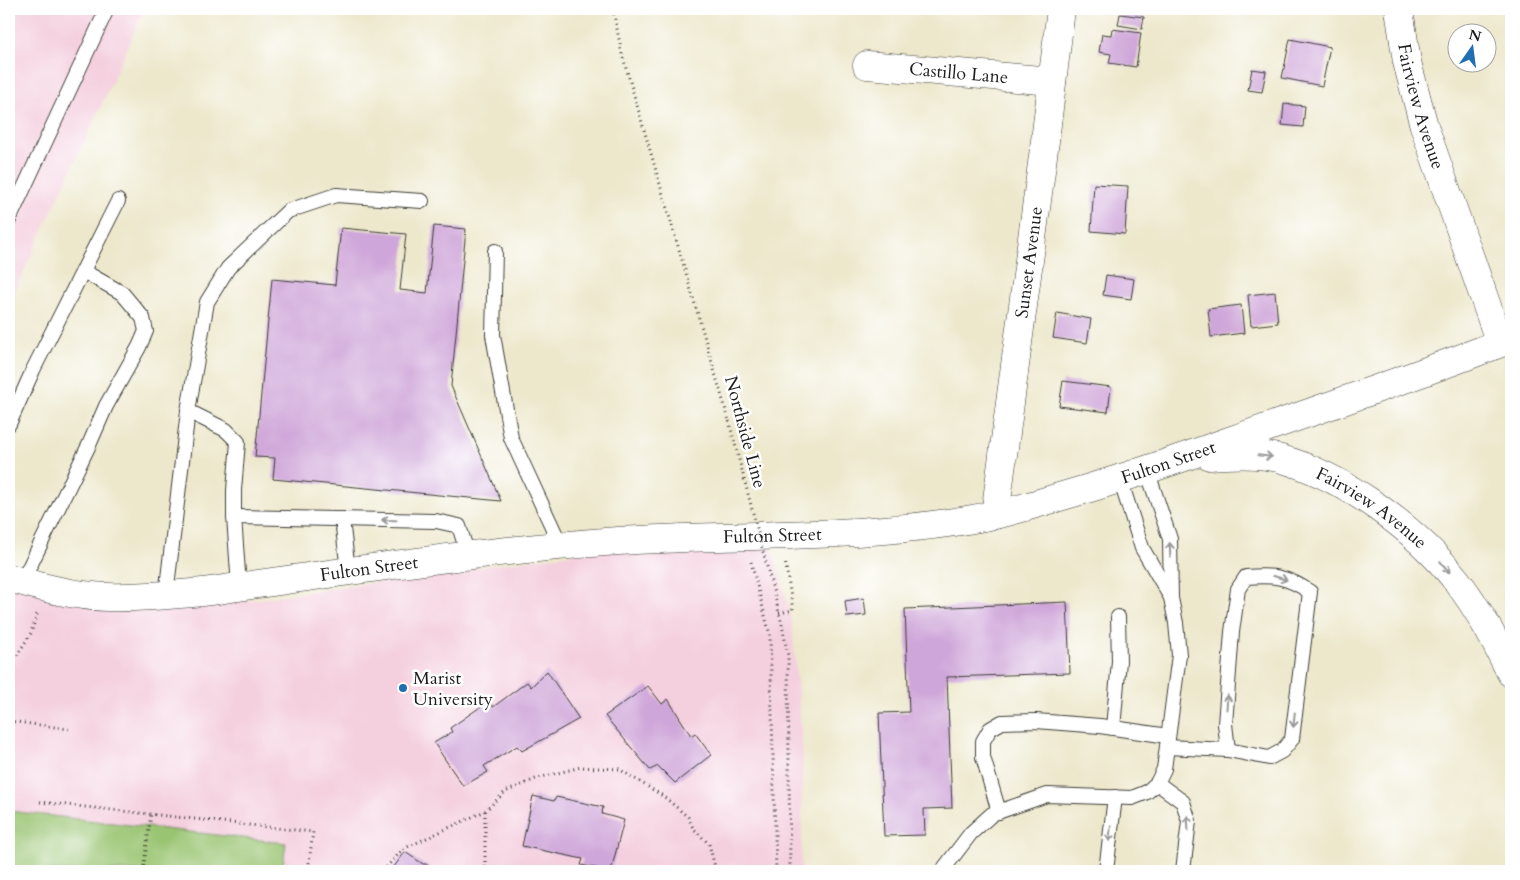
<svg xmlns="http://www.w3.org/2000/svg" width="1520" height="880" font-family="Cardo,serif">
  <rect width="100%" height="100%" fill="#fff"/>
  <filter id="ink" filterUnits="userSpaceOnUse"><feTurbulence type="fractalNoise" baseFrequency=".02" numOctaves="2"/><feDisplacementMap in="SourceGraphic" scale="10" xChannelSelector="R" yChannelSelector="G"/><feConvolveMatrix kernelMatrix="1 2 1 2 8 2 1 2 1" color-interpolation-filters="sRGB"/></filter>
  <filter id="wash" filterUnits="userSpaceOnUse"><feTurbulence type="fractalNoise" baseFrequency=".0096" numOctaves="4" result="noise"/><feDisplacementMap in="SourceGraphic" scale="20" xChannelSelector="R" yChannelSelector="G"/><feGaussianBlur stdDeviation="1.12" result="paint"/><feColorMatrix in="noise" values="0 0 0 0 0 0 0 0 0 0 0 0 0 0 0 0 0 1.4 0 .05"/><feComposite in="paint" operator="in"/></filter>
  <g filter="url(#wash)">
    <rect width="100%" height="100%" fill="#ede8cc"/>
    <g fill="#f4cfde">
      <path d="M9 9H144L107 93 9 303Z"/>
      <path d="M770 539 792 622 803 754 801 871H9V588L173 607 244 601 606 549Z"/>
    </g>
    <path fill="#99c471" stroke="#5a7046" d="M9 811 286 843 282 871H9Z"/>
    <g id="blocks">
      <g fill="#cfa6d9">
        <path d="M1120 14 1144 17 1142 29 1118 25Z"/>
        <path d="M1112 29 1141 33 1136 67 1109 63 1111 54 1099 52 1102 34 1111 35Z"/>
        <path d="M1290 39 1330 47 1322 86 1282 78Z"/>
        <path d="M1252 69 1266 71 1262 92 1248 90Z"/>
        <path d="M1284 104 1305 106 1303 127 1282 125Z"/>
        <path d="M1094 184 1128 186 1125 234 1091 231Z"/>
        <path d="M434 226 466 229 451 386 501 501 273 479 275 458 255 457 272 279 335 285 341 228 406 234 400 290 427 293Z"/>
        <path d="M1106 275 1134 279 1131 299 1103 295Z"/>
        <path d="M1275 292 1278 323 1251 326 1248 295Z"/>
        <path d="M1241 305 1244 333 1211 337 1208 309Z"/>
        <path d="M1057 313 1091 319 1087 343 1053 338Z"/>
        <path d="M1063 381 1111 387 1108 412 1059 406Z"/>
        <path d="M864 598 866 615 847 617 845 601Z"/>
        <path d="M1067 602 1070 673 947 677 952 808 924 809 925 835 884 836 879 713 909 712 905 609Z"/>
        <path d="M547 671 579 719 522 751 517 746 484 766 488 772 463 786 434 743 452 732 450 728 489 701 493 707 527 682 531 687Z"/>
        <path d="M648 686 662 704 668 699 691 736 695 733 711 755 675 783 658 766 650 770 605 716Z"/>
        <path d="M533 796 554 801 556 797 603 807 602 814 624 820 611 871 581 865 583 859 522 846Z"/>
        <path d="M405 852 423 864H426L434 871H391Z"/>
      </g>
    </g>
  </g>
  <g filter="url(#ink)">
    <use href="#blocks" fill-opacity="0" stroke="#3b3b36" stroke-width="1"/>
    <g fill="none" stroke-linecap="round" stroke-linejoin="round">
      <g stroke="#3b3b36" stroke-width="16">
        <g id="service">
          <path d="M9 220 107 9"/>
          <path d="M495 251 493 335 511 438 561 546"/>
          <path d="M188 411 226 430 238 442 234 490V517"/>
          <path d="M9 424 33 370 118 201"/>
          <path d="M1120 479 1142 548 1170 596"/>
          <path d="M342 519 348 571"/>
          <path d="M22 582 89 445 106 406 139 347 146 331 143 318 122 293 83 271"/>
          <path d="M239 587 234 517 436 521 459 526 468 555"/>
          <path d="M166 595 188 411 207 302 228 268 288 211 336 195 422 201"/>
          <path d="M1113 728 1119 661 1118 617"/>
          <path d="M1167 747 1228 750 1269 758 1282 751 1292 739 1310 592C1287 576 1273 575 1246 577L1238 589 1232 632 1225 724 1228 750"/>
          <path d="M1157 783 1183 802 1189 821 1183 871"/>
          <path d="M999 812 983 757V741L990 729 1002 722 1036 721 1100 726 1168 736"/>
          <path d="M945 871V867L971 833 992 814 1047 795 1132 798 1147 792 1157 783 1164 769 1179 655 1176 623 1171 598 1170 539 1147 470"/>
          <path d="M1106 871 1115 797"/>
        </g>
      </g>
      <g stroke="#3b3b36" stroke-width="29">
        <g id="minor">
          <path id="s1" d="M1399 9 1407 62 1424 126 1500 343"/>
          <path id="s2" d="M867 65 1052 81"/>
          <path id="s3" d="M1210 456C1232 454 1257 453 1278 458 1343 475 1416 529 1457 581 1479 609 1495 641 1511 673"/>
          <path id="s4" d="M995 515 1045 141 1061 9"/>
          <path id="s5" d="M9 578C41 587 73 596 107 597 139 598 171 595 203 592 341 572 479 551 618 541 742 533 872 540 994 515 1018 510 1042 502 1066 495 1122 479 1177 460 1232 440 1325 407 1420 375 1511 339"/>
        </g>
      </g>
      <g stroke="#3b3b36" stroke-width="3" stroke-dasharray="1 4" stroke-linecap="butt">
        <path d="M613 9 622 54 729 421"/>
        <path d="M751 562 770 635 776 871"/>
        <path d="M779 613 793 610 785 560"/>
        <path d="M782 624 788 656 790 871"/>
        <path d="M9 668 31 633 38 611"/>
        <path d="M9 721 69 729"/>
        <path d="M40 802 313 832 308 871"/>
        <path d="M485 811V871"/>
        <path d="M143 871 151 814"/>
        <path d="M383 871 403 849 485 811 505 792 538 778 581 767 619 769 663 796 688 817 693 828 709 844 716 871"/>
      </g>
      <use href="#service" stroke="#fff" stroke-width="14"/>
      <use href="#minor" stroke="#fff" stroke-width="28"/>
      <path stroke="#3b3b36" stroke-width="3" stroke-dasharray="1 4" stroke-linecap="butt" d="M729 421 782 624"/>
    </g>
    <defs><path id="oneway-shaft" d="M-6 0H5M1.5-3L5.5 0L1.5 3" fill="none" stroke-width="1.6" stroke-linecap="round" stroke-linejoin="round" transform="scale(1.25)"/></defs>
    <g stroke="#999">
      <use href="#oneway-shaft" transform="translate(1265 456) rotate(6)"/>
      <use href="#oneway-shaft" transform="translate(389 520) rotate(-179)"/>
      <use href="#oneway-shaft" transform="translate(1170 550) rotate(-92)"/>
      <use href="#oneway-shaft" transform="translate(1445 567) rotate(50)"/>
      <use href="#oneway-shaft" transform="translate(1280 578) rotate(17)"/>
      <use href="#oneway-shaft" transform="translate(1227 702) rotate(-86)"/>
      <use href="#oneway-shaft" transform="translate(1294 720) rotate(96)"/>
      <use href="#oneway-shaft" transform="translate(1188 823) rotate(-93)"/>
      <use href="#oneway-shaft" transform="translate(1110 834) rotate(96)"/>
    </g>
  </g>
  <circle fill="#1f6fb2" stroke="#fff" stroke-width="2" cx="403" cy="688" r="5"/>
  <g text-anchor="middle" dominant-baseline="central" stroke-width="5" stroke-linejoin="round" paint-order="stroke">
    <g font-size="18" fill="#1c1c1c" stroke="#fff">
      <text stroke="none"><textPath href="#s2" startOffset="92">Castillo Lane</textPath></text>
      <text stroke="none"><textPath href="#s1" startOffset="100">Fairview Avenue</textPath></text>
      <text stroke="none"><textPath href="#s4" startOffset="255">Sunset Avenue</textPath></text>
      <text transform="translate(745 432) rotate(75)">Northside Line</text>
      <text stroke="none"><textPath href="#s5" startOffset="1174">Fulton Street</textPath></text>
      <text stroke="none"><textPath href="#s3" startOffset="175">Fairview Avenue</textPath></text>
      <text stroke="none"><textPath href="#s5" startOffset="769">Fulton Street</textPath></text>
      <text stroke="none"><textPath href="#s5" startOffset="364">Fulton Street</textPath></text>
    </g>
    <g font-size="18" fill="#1c1c1c" stroke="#fff" text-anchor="start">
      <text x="413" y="678">Marist<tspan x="413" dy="21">University</tspan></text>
    </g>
  </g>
  <rect width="1520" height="880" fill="none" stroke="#fff" stroke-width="30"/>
  <g transform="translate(1472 48) rotate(14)"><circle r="24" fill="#ffffff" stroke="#a4a4a4"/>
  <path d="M0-4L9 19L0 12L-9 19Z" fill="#1f6fb2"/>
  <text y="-8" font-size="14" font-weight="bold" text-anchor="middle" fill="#1c1c1c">N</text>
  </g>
</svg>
